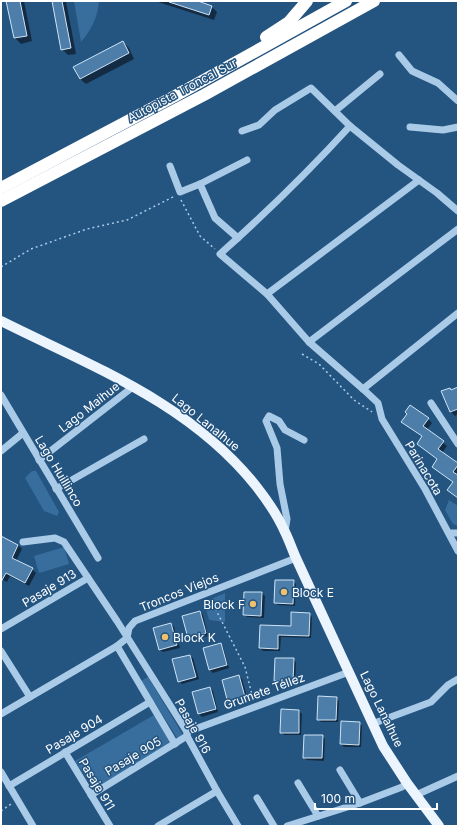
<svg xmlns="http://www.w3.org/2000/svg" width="459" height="827" font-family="Inter,sans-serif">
  <rect width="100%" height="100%" fill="#245480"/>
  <g fill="#386e9e">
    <path d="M74 1H99C98 17 91 30 81 42Z"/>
    <path d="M32 471H36L59 512 57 516 44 511 25 478Z"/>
    <path d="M449 500 458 506V526L453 524 445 510Z"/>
    <path d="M64 547 69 564 39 573 34 556Z"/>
    <path d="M225 593V622L209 620 204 602Z"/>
    <path d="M148 677 183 735 177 738 141 681Z"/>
    <path d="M154 715 171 743 94 789 75 761Z"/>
  </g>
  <g fill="#0007">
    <path d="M7 1H24L32 41 21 44 15 38Z"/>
    <path d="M53 1H66L76 54 68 55 62 49Z"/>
    <path d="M155 1H194L211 6 217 12 214 20Z"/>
    <path d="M123 42 129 48 134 59 86 84 80 79Z"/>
    <path d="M458 388V414L455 416 451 412 443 392 452 391Z"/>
    <path d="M428 419 432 423 427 430 447 446 442 453 458 464V498L454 483 433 467 438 460 418 444 423 437 407 425Z"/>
    <path d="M1 537 18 545 22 549 16 561 32 569 36 573 29 586 10 576 7 582 1 579Z"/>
    <path d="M294 581 296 584 295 606 278 605 275 602Z"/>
    <path d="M262 593 265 596 264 618 247 617 244 614Z"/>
    <path d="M200 612 203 615 208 636 192 641 189 638 183 617Z"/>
    <path d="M309 614 312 617 311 638 281 637 280 651H263L260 648 261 626 292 627Z"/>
    <path d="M171 624 174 627 180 648 163 652 160 650 155 628Z"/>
    <path d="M221 644 223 647 229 668 213 673 210 670 204 649Z"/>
    <path d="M190 656 193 658 199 679 182 684 179 681Z"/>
    <path d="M293 659 296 662 295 684 278 683 275 681Z"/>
    <path d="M239 676 242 679 248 700 231 705 229 702Z"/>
    <path d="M210 688 213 691 218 712 202 717 199 714 193 693Z"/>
    <path d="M336 698 339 701 338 722H321L318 719Z"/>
    <path d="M282 710 299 711 302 714 301 735H284L281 732Z"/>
    <path d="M359 723 362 726 361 747H344L341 744Z"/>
    <path d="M322 736 325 739 324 761 307 760 304 758Z"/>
  </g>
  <g fill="#4c7ea9" stroke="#cee3f5">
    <path d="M6 1H20L27 36 14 38Z"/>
    <path d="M52 1H62L71 48 61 50Z"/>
    <path d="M169 1H198L212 6 209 15 169 2Z"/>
    <path d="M123 41 129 53 80 79 73 67Z"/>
    <path d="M458 387V409L450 412 441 391 450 388 451 390Z"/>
    <path d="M410 405 429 418 423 426 444 441 438 449 458 463V465L453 472 458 475V498L447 490 453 482 432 467 437 459 417 444 422 436 401 422 407 414 405 412Z"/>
    <path d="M1 536 18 545 12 558 33 568 25 583 6 573 1 582Z"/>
    <path d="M275 580H294L293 604 274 603Z"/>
    <path d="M244 592H262L261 616 243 615Z"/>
    <path d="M200 611 206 633 188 638 182 616Z"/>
    <path d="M291 612 310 613 309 636 278 635V649L259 648 260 625 291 626Z"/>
    <path d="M171 623 177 645 159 650 153 628Z"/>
    <path d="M221 643 227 665 209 670 203 648Z"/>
    <path d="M190 655 196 677 178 682 172 659Z"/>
    <path d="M275 658H294L293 681H274Z"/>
    <path d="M239 675 245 697 228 703 222 680Z"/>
    <path d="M210 687 216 709 198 714 192 692Z"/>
    <path d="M318 696 337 697 336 720H317Z"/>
    <path d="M281 709 299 710V733H280Z"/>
    <path d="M341 721 360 722 359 745 340 744Z"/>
    <path d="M304 735H323L322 758H303Z"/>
  </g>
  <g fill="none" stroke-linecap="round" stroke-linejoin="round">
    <g stroke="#aacbe7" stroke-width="1.5" stroke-dasharray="2 3" stroke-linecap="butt">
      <path d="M181 200 200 236 215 249"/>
      <path d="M1 267 31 249 87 229 127 220 175 196"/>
      <path d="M302 354 319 364 354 400 372 412"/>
      <path d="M213 599 217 612 245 667 253 699"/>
      <path d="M1 811 11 804"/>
    </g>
    <g stroke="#aacbe7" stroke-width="7">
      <path d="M399 55 412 71 438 83 458 101"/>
      <path d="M335 111 380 74"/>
      <path d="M350 126C309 171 266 213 220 254L267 294 309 342 363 389 378 403 382 419 425 489 458 551"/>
      <path d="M410 127 443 130 458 127"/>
      <path d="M242 131 259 125 275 110 311 88 350 126 398 165 437 193 458 211"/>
      <path d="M170 166 180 192 200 184 247 160"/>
      <path d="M200 184 215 218 238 238"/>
      <path d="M267 294 419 180"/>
      <path d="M309 342 458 229"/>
      <path d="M363 389 458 313"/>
      <path d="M1 395 98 558"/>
      <path d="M431 403 458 444"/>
      <path d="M1 451 23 433"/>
      <path d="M39 460 134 386"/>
      <path d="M56 489 144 439"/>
      <path d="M285 532 287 519 280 484 277 448 266 421 269 416 279 421 285 430 304 440"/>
      <path d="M449 533H458"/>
      <path d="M23 542 55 538 64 542 117 621 187 732V736L217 791 238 826"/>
      <path d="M1 629 88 578"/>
      <path d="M117 646 175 744"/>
      <path d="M1 651 30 697"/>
      <path d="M1 714 117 646 127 638 129 628 135 621 296 558"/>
      <path d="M372 724 431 702 448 685 458 679"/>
      <path d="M187 732 349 672"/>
      <path d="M65 752 110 826"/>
      <path d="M340 770 360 803"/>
      <path d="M1 772 33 826"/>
      <path d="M298 783 318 816"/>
      <path d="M9 786 150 702"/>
      <path d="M91 795 187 736"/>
      <path d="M416 795 458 776"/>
      <path d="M257 798 274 826"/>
      <path d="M158 826 217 791"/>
      <path d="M287 826 360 803 402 787 407 783"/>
    </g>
    <path stroke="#ecf4fd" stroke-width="10" d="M1 321C93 367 190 403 256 486 267 500 278 516 285 532 289 540 292 549 296 558L383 746 407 783 439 826"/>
    <g stroke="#fff" stroke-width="12">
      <path d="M266 37 289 22 307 1"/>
      <path d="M1 188 175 96 346 1"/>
      <path d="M1 201 204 95 374 1"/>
    </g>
  </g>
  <g fill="#f1c06d" stroke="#245480" stroke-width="1.5">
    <circle cx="284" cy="592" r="4"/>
    <circle cx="253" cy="604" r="4"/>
    <circle cx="165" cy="637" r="4"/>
  </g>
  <g text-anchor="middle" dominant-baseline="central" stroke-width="3" stroke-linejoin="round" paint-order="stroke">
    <g font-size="12" fill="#fff" stroke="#245480">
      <text transform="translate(182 90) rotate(-28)">Autopista Troncal Sur</text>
      <text transform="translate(89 407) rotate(-38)">Lago Maihue</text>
      <text transform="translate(206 422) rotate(39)">Lago Lanalhue</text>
      <text transform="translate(424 468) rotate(59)">Parinacota</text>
      <text transform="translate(59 471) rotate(59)">Lago Huillinco</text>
      <text transform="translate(49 588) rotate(-31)">Pasaje 913</text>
      <text transform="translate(179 592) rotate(-22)">Troncos Viejos</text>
      <text transform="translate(264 691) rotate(-20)">Grumete Téllez</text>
      <text transform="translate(382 709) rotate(64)">Lago Lanalhue</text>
      <text transform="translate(193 726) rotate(61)">Pasaje 916</text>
      <text transform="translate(74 734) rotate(-31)">Pasaje 904</text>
      <text transform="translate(133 756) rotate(-31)">Pasaje 905</text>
      <text transform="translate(97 784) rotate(59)">Pasaje 911</text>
    </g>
    <g font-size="12" fill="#fff" stroke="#245480" text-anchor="start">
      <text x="292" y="592">Block E</text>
      <text x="245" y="604" text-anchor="end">Block F</text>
      <text x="173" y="637">Block K</text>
    </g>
  </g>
  <rect width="459" height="827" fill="none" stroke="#ffffff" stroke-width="4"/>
  <path d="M315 803v6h122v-6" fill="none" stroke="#ffffff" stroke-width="2"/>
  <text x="321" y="803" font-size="12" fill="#ffffff" stroke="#245480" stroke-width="3" paint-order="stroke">100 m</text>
</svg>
